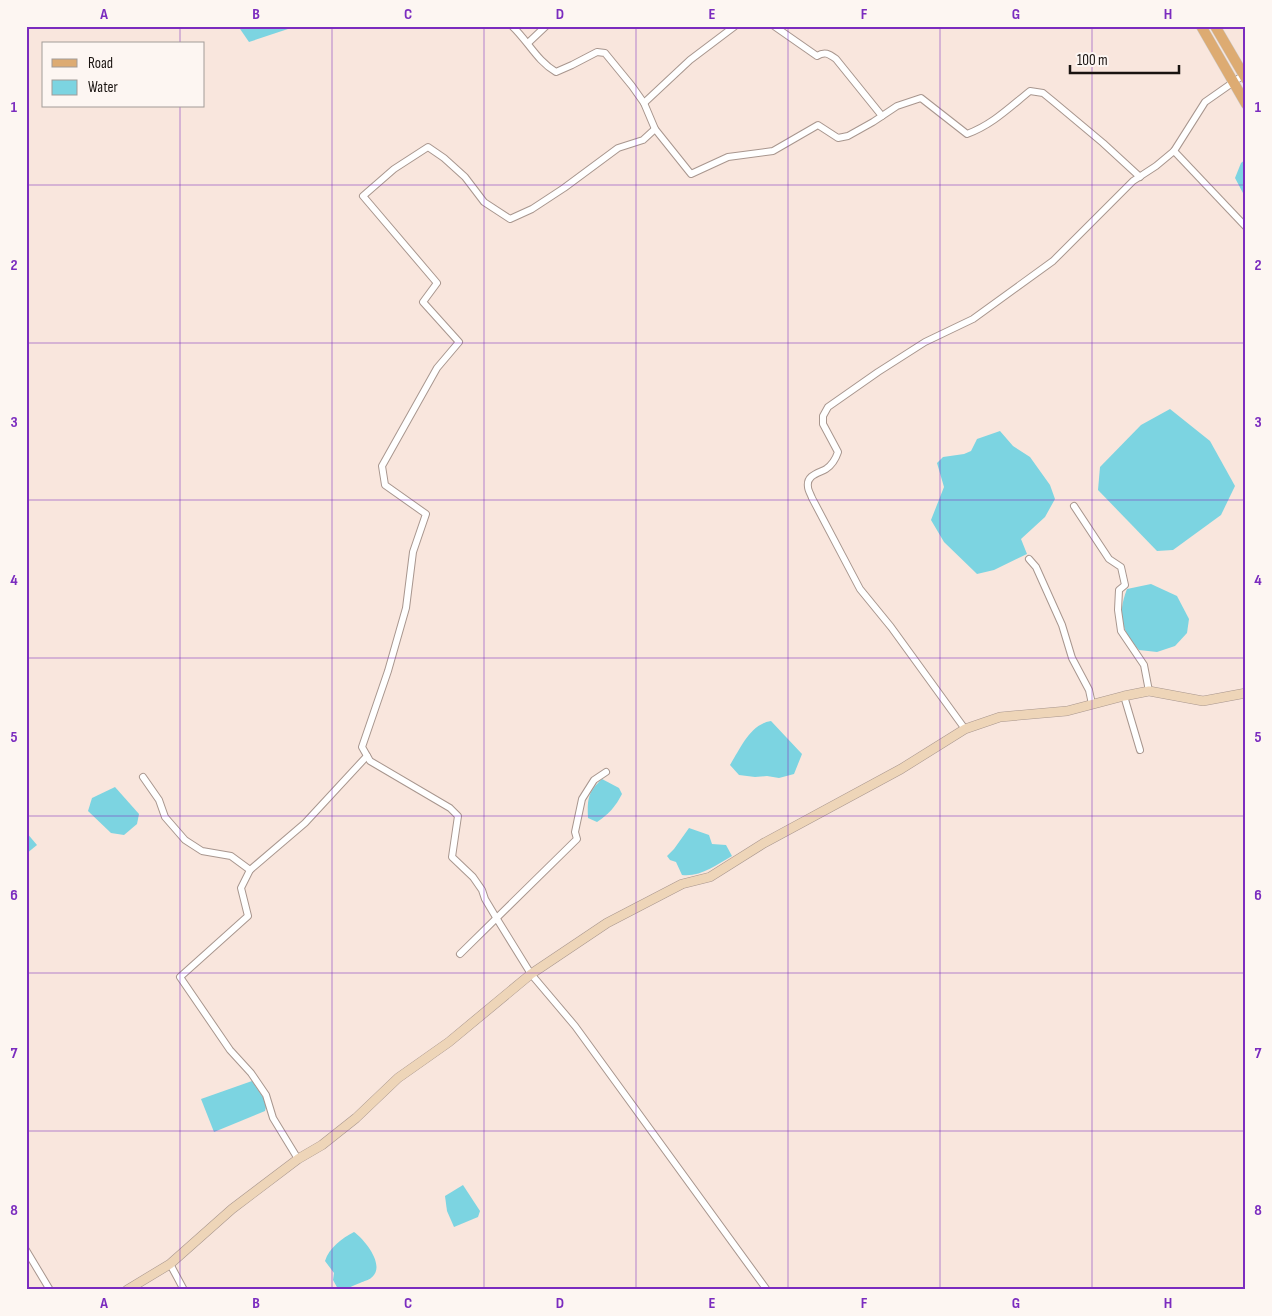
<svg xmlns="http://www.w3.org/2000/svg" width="1272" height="1316" font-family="'Sofia Sans Condensed',sans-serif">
  <rect width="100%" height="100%" fill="#f9e6dd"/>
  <g fill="#7cd4e1">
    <path d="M238 26H297L249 42Z"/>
    <path d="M1246 159V195L1243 193 1235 178 1241 163Z"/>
    <path d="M1170 409 1210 441 1235 486 1221 515 1173 550 1157 551 1098 490 1100 467 1141 425Z"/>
    <path d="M1000 431 1013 446 1030 457 1050 485 1055 499 1045 517 1021 539 1027 554 994 570 977 574 944 542 931 520 944 487 937 463 943 457 964 454 971 451 977 439Z"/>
    <path d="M1151 584 1177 596 1189 619 1187 633 1175 646 1157 652 1139 650C1121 630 1117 615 1127 589Z"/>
    <path d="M771 721 802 754 794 774 779 778 767 776 755 777 739 775 730 765C740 749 750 724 771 721Z"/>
    <path d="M602 779 619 788 622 794C616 806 608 815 597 822L588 818C587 799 588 792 602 779Z"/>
    <path d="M115 787 139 814 137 824 124 835 111 833 88 811 92 798Z"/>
    <path d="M689 828 709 835 712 844 726 845 732 856C716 865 701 877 682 875L676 862 670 860 667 856 674 849Z"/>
    <path d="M26 832 37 845 26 854Z"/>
    <path d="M252 1081 267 1103 265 1111 214 1132 201 1099Z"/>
    <path d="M463 1185 480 1211 478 1217 454 1227 447 1211 445 1196Z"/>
    <path d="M354 1232C364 1239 387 1266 371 1278 369 1280 364 1281 360 1283 352 1286 347 1290 338 1289L333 1280 334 1273 325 1261C329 1248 342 1238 354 1232Z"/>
  </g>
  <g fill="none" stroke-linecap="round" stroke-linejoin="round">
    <g stroke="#a8968e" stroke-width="8">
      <g id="minor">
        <path d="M512 26C528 41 537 61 556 72L572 65 597 52 605 53 632 86 644 103 655 129 691 174 728 157 773 151 818 125 838 138 848 136 873 122 897 106 921 98 967 134C992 125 1010 107 1030 91L1043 93 1054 102 1103 143 1140 177"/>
        <path d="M774 26 817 56C825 51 829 54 836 59L882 116"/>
        <path d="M528 43 546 26"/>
        <path d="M644 103 690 60 735 26"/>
        <path d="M655 129 643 140 618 148 564 188 532 209 510 219 484 202 465 177 444 158 428 147 394 169 363 196 437 283 423 302 459 342 437 368 382 466 385 485 426 514 413 552 406 608 388 671 362 747 370 761 450 808 458 816 452 857 473 877 482 890 485 899 497 919 531 974 575 1026 767 1290"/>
        <path d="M1174 151 1246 227"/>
        <path d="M1074 506 1109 559 1121 567 1125 585 1119 590 1118 610 1121 631 1144 665 1149 691"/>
        <path d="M1029 559 1036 567 1062 625 1072 658 1089 690 1092 704"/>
        <path d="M1124 696 1140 750"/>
        <path d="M965 729 891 627 860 589 812 498C811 495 808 490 808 487 806 475 819 473 826 469 832 465 836 458 838 452L823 424V416L828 407 878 372 925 342 973 319 1053 261 1133 181 1156 166 1174 151 1205 102 1245 74"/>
        <path d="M143 777 159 800 165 817 185 840 202 851 231 856 250 870 305 823 367 756"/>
        <path d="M250 870 241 888 248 916 180 977 230 1050 251 1073 266 1095 273 1118 298 1159"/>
        <path d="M460 954 577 839 575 832 582 799 594 780 606 772"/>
        <path d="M26 1250 50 1290"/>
        <path d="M170 1264 184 1290"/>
      </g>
    </g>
    <g stroke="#a8968e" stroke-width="10">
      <path id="secondary" d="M127 1290 170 1264 232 1209 298 1159 322 1145 356 1118 398 1078 449 1042 531 974 607 923 682 884 710 877 764 843 901 769 965 729 1000 717 1067 711 1124 696 1149 691 1203 701 1246 693"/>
    </g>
    <g stroke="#cccbca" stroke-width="11">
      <g id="primary">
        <path d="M1201 26 1246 104"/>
        <path d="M1215 26 1246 79"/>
      </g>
    </g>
    <use href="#minor" stroke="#fff" stroke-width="6"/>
    <use href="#secondary" stroke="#eed5b8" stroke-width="9"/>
    <use href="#primary" stroke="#ddab72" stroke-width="10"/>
  </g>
  <path fill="none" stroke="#7b2cbf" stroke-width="1" stroke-opacity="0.55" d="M180 26V44M332 26V1290M484 26V1290M636 26V1290M788 26V1290M940 26V1290M1092 26V1290M180 106V1290M26 185H1246M26 343H1246M26 500H1246M26 658H1246M26 816H1246M26 973H1246M26 1131H1246"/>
  <rect width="1272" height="1316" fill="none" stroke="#fdf6f2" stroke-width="55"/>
  <rect x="42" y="42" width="162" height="65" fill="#fdf6f2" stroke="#a29b98"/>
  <rect x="52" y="59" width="25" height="8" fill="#ddab72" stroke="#a29b98"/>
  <text x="88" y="68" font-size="15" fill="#191310">Road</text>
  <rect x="52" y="80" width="25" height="15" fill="#7cd4e1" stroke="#a29b98"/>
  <text x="88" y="92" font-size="15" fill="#191310">Water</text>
  <path d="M1070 65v8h109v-8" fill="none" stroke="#191310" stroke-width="2.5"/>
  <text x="1077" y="65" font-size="15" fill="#191310" stroke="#fdf6f2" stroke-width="4" paint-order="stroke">100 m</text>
  <rect x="28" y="28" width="1216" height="1260" fill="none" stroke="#7b2cbf" stroke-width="2"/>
  <g font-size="16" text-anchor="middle" font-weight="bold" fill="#7b2cbf">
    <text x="104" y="19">A</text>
    <text x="256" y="19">B</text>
    <text x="408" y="19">C</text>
    <text x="560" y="19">D</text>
    <text x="712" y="19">E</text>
    <text x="864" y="19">F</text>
    <text x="1016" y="19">G</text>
    <text x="1168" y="19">H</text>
    <text x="14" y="112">1</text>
    <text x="1258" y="112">1</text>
    <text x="14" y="270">2</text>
    <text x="1258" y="270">2</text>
    <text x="14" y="427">3</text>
    <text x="1258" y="427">3</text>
    <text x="14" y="585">4</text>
    <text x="1258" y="585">4</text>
    <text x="14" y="742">5</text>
    <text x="1258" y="742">5</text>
    <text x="14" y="900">6</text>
    <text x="1258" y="900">6</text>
    <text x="14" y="1058">7</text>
    <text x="1258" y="1058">7</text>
    <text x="14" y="1215">8</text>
    <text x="1258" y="1215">8</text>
    <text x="104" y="1308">A</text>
    <text x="256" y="1308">B</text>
    <text x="408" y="1308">C</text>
    <text x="560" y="1308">D</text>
    <text x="712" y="1308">E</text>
    <text x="864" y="1308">F</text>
    <text x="1016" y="1308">G</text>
    <text x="1168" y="1308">H</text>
  </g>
</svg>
